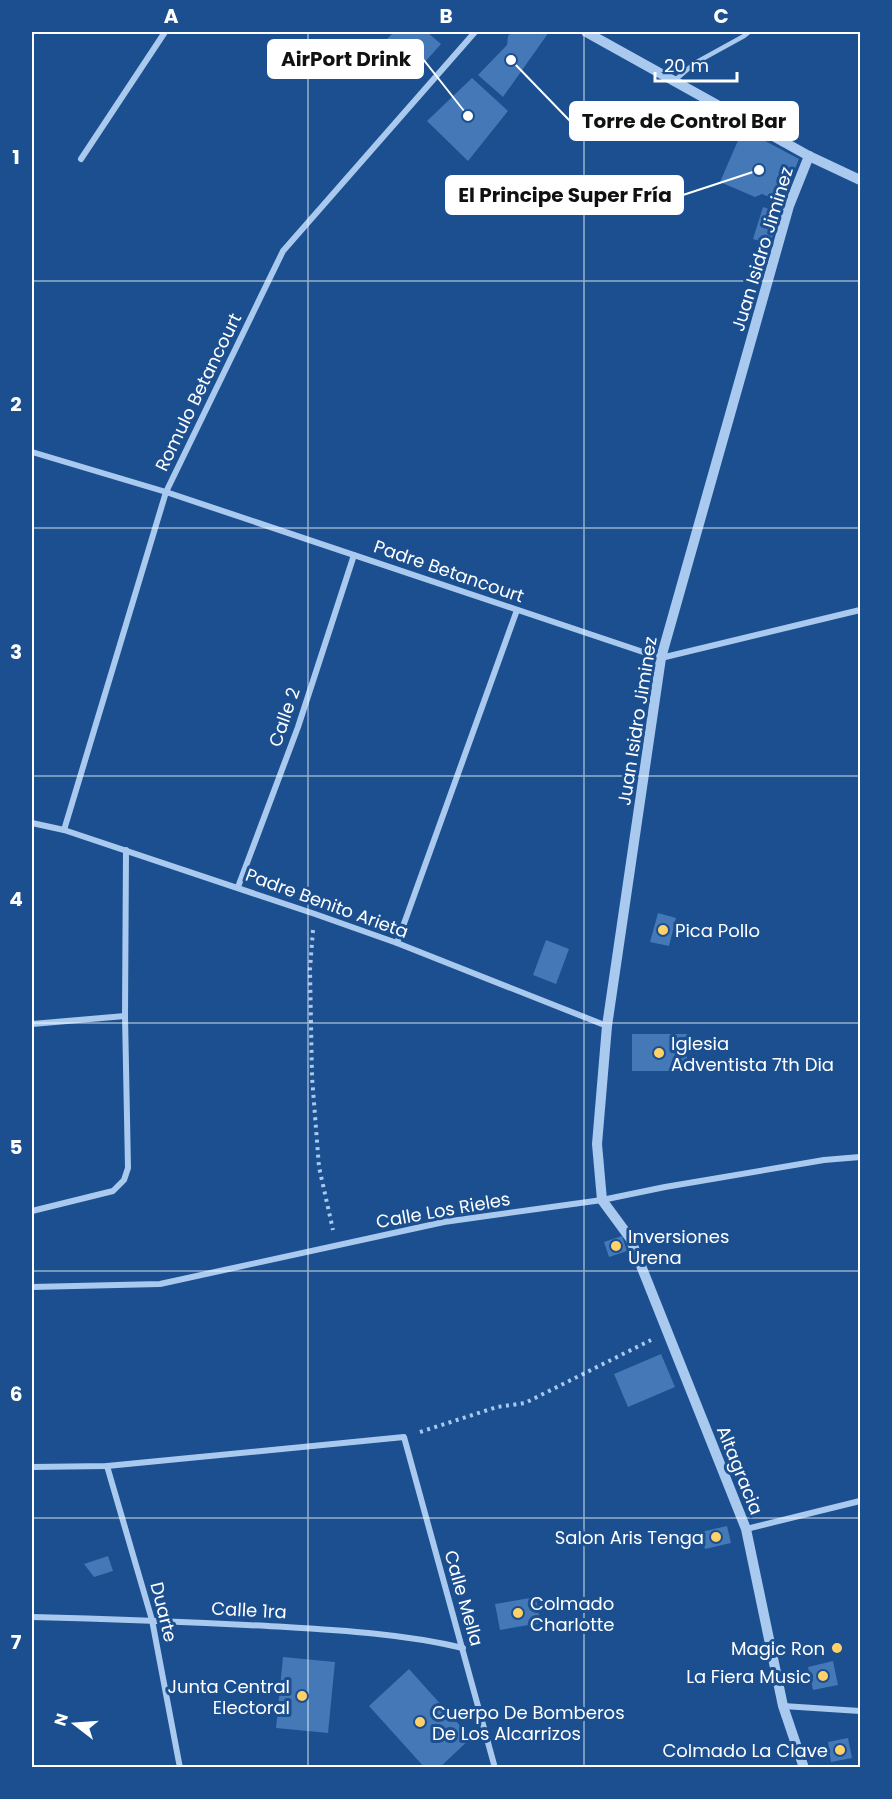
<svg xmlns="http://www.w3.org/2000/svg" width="892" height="1799" font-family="Poppins,sans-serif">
  <rect width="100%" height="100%" fill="#1b4f8f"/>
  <g fill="#4478b7">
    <path d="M394 32H427L441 44 415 73 382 44Z"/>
    <path d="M512 32H549L503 97 478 75 507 45 508 36Z"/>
    <path d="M472 78 508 111 468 161 427 121Z"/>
    <path d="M743 129 799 159 781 202 762 194 755 197 720 182Z"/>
    <path d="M763 207 780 213 770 244 753 239Z"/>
    <path d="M658 913 676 918 669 946 650 942Z"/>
    <path d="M546 940 569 949 556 984 533 975Z"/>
    <rect x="632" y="1034" width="55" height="37"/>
    <path d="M622 1236 627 1251 609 1257 604 1242Z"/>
    <path d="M661 1354 675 1387 628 1407 614 1374Z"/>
    <path d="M727 1526 731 1543 705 1549 701 1532Z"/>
    <path d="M108 1556 113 1571 94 1577 84 1564Z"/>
    <path d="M536 1597 540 1623 500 1630 495 1604Z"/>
    <path d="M283 1657 335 1662 328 1733 276 1728Z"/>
    <path d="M833 1661 838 1685 813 1690 808 1667Z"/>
    <path d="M409 1669 471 1738 439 1768H425L369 1706Z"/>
    <path d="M848 1738 852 1758 831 1762 828 1742Z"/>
  </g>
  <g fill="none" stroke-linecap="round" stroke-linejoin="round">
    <g stroke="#a9c9ee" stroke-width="4" stroke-dasharray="3 4.5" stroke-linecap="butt">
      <path d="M313 930 310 969 312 1077 319 1167 333 1230"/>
      <path d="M420 1432 497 1407 525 1403 651 1340"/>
    </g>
    <path stroke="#a9c9ee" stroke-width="4.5" d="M674 81 695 63 744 36 749 32"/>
    <g stroke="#a9c9ee" stroke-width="6">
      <path d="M81 159 165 32"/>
      <path d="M32 452 166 492 661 658 860 610"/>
      <path d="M32 823 64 830 315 914 397 943 607 1026"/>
      <path d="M64 830 166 492 283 251 475 32"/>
      <path d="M238 887 298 727 354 555"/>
      <path d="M397 943 517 610"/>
      <path d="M32 1024 125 1016"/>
      <path d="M32 1211 113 1191 124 1180 128 1168 125 1016 126 850"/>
      <path d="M32 1287 160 1284 444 1222 602 1200 665 1187 824 1160 860 1157"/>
      <path d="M107 1466 152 1620 180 1768"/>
      <path d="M32 1467 107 1466 404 1437 495 1768"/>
      <path d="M746 1529 860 1501"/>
      <path d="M32 1617C111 1619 189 1622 268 1626 334 1630 399 1633 463 1648"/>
      <path d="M783 1706 860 1711"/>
    </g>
    <g stroke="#a9c9ee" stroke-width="10">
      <path d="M586 32 809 156 860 180"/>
      <path d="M804 1768 783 1706 746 1529 630 1238 602 1200 597 1144 607 1026 661 658 789 206 809 156"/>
    </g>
  </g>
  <path fill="none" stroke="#fff" stroke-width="1.5" stroke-opacity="0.55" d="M308 32V1768M584 32V1768M32 281H860M32 528H860M32 776H860M32 1023H860M32 1271H860M32 1518H860"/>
  <g fill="#ffd166" stroke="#1b4f8f" stroke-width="2">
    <circle cx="663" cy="930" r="6"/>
    <circle cx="659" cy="1053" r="6"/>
    <circle cx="616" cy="1246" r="6"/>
    <circle cx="716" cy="1537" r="6"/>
    <circle cx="518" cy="1613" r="6"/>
    <circle cx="837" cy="1648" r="6"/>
    <circle cx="823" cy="1676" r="6"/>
    <circle cx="302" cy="1696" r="6"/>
    <circle cx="420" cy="1722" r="6"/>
    <circle cx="840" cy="1750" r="6"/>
  </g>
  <g text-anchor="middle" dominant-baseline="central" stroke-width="6" stroke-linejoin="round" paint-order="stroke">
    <g font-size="18" fill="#fff" stroke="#1b4f8f">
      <text transform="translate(762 249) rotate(-73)">Juan Isidro Jiminez</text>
      <text transform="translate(198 392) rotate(-64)">Romulo Betancourt</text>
      <text transform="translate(449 571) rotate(19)">Padre Betancourt</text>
      <text transform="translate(284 717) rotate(-71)">Calle 2</text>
      <text transform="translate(637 721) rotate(-81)">Juan Isidro Jiminez</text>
      <text transform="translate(327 903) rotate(20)">Padre Benito Arieta</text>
      <text transform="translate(443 1210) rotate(-10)">Calle Los Rieles</text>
      <text transform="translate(740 1470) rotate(68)">Altagracia</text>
      <text transform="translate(464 1598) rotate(74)">Calle Mella</text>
      <text transform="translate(249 1610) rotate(3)">Calle 1ra</text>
      <text transform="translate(164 1612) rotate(76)">Duarte</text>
    </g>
    <g font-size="18" fill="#fff" stroke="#1b4f8f" text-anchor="start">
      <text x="675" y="930">Pica Pollo</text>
      <text x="671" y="1043">Iglesia<tspan x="671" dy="21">Adventista 7th Dia</tspan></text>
      <text x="628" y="1236">Inversiones<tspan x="628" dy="21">Urena</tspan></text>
      <text x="704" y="1537" text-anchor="end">Salon Aris Tenga</text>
      <text x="530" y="1603">Colmado<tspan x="530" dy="21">Charlotte</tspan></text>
      <text x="825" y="1648" text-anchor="end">Magic Ron</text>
      <text x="811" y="1676" text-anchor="end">La Fiera Music</text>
      <text x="290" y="1686" text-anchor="end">Junta Central<tspan x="290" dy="21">Electoral</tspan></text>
      <text x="432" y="1712">Cuerpo De Bomberos<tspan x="432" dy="21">De Los Alcarrizos</tspan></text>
      <text x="828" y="1750" text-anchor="end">Colmado La Clave</text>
    </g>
  </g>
  <path fill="none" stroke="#fff" stroke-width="2" d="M468 116L423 59M511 60L570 121M759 170L683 195"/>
  <g fill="#fff" stroke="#1b4f8f" stroke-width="2">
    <circle cx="468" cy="116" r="6"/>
    <circle cx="511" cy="60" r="6"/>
    <circle cx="759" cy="170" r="6"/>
  </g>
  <g fill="#fff" stroke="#fff" stroke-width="2">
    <rect x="268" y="40" width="155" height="38" rx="6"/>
    <rect x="570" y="102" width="228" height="38" rx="6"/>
    <rect x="446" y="176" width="237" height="38" rx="6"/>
  </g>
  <g font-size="20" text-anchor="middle" font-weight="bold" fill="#111">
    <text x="346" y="66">AirPort Drink</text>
    <text x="684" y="128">Torre de Control Bar</text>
    <text x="565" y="202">El Principe Super Fría</text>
  </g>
  <rect width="892" height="1799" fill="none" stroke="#1b4f8f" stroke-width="66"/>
  <g transform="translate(75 1724) rotate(287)" stroke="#1b4f8f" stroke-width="4.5" paint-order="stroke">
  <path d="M0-4.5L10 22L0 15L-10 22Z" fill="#ffffff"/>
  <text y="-9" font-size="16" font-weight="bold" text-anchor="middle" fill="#ffffff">N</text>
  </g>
  <path d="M655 72v9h82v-9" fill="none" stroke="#ffffff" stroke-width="3"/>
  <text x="664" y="72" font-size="18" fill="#ffffff" stroke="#1b4f8f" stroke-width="4.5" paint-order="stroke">20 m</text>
  <rect x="33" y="33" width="826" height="1733" fill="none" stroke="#fff" stroke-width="2"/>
  <g font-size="20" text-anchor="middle" font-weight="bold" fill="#fff">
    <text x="171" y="23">A</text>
    <text x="446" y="23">B</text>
    <text x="721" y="23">C</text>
    <text x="16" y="164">1</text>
    <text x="16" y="411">2</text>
    <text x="16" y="659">3</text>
    <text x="16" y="906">4</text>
    <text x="16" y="1154">5</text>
    <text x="16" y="1401">6</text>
    <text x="16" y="1649">7</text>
  </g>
</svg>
